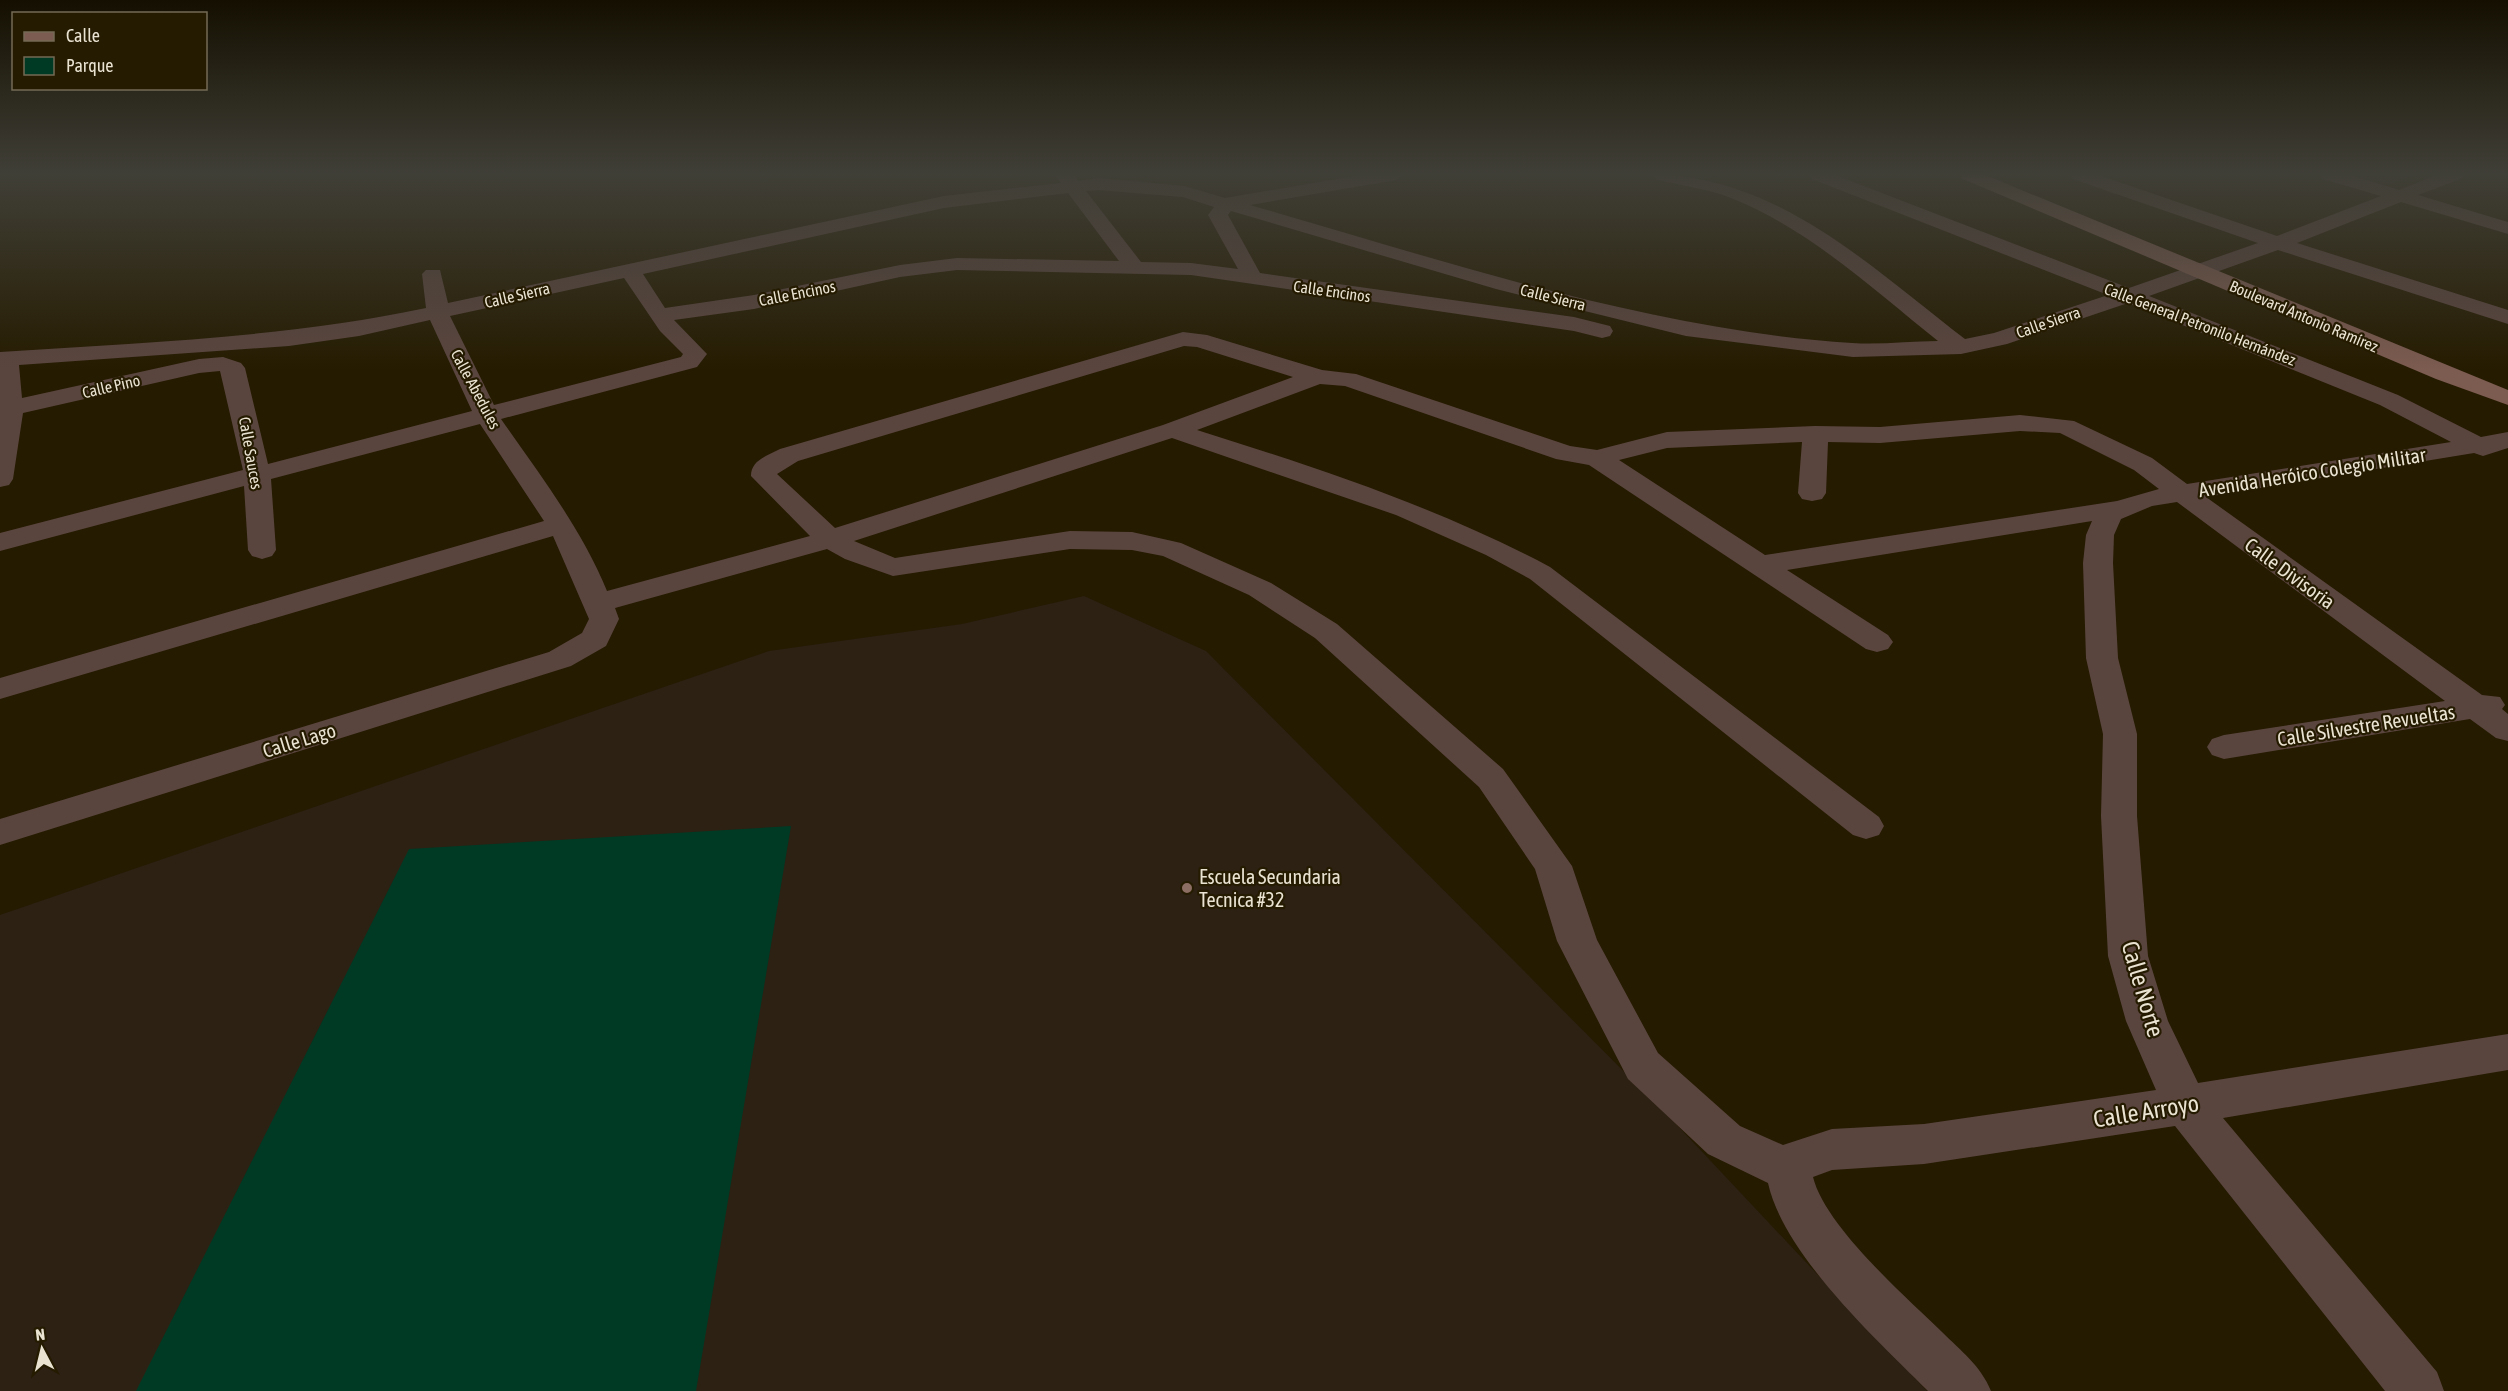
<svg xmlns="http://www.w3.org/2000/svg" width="2508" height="1391" font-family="'Asap Condensed',sans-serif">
  <rect width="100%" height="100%" fill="#251b00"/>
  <g fill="#2c2113">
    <path d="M2353 175H2416L2386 185Z"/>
    <path d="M1084 596 1206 651 1676 1124 1927 1391H0V915L769 651 962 624Z"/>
  </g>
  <path fill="#003a25" d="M791 826 696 1391H136L409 849Z"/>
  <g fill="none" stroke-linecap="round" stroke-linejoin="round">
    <path fill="#5a453e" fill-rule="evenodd" d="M1055 175H1074L1078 181 1099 178 1184 186 1225 198 1361 175H1405L1396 180 1250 205C1445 261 1649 330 1852 343 1880 345 1910 341 1938 341 1874 290 1809 229 1731 198 1707 188 1680 186 1656 179L1653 175C1777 175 1872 268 1965 339L1994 333 2108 295 1812 179 1809 175H1835L2129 288 2258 243 2073 179 2070 175H2098L2277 236 2381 196 2323 179 2320 175H2350L2399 190 2437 175H2463L2460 179 2418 195 2508 222V234L2401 202 2297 243 2508 310V324L2278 250 2149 296 2398 395 2481 437 2508 432V448L2483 456 2474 453 2206 497 2482 695 2500 697 2505 705 2502 709 2508 714V741L2496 738 2470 719 2224 759 2212 755 2207 747 2212 739 2224 735 2445 701 2177 502 2152 506 2121 519 2114 535 2113 563 2118 658 2137 734V816L2148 956 2168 1021 2198 1083 2508 1034V1070L2223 1118 2437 1372 2444 1391H2385L2175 1126 1924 1164 1832 1170 1813 1177C1825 1226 1905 1296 1942 1332 1961 1351 1981 1366 1991 1391H1928C1876 1339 1784 1255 1768 1183L1708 1154 1628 1079 1557 941 1535 869 1479 787 1315 638 1249 595 1163 556 1132 550 1070 549 893 576 845 559 827 549 615 608 619 619 606 646 571 666 0 845V819L549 652 582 633 589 619 553 536 0 699V678L544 521 480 424 271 479 276 550 272 556 262 559 252 556 248 550 244 486 0 551V533L243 470 220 371 199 373 23 413 13 479 9 485 0 487V352C143 342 286 338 426 308L422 274 426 270H440L448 303 944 196 1061 183ZM1099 190 1183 197 1214 207 1208 215 1238 269 1191 263 1141 262 1086 191ZM1068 193 1119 261 957 258 900 265 754 295 665 308 643 274 944 208ZM1231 211 1496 289 1686 336 1853 357 1961 354 2007 344 2128 303 2380 405 2451 442 2187 484 2152 458 2074 421 2020 415 1880 427 1815 426 1667 432 1597 450 1570 446 1356 374 1322 370 1207 335 1183 332 780 449C767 456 751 460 751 476L810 536 607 591C581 528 540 475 501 419L697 367 707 354 674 320 754 309 900 277 957 270 1191 275 1574 331 1602 338 1610 336 1613 331 1610 326 1574 317 1260 273 1228 215ZM624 278 660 331 683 354 681 357 494 405 450 316ZM430 320 472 411 268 464 245 368 241 363 223 357 199 359 22 398 19 365 289 346 359 336ZM1184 346 1197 347 1293 377 1163 425 835 528 777 474 798 461ZM1320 384 1345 386 1556 459 1589 465 1866 649 1877 652 1888 649 1893 642 1888 635 1787 570 2092 521 2086 535 2083 563 2086 658 2103 734 2101 816 2108 956 2126 1021 2156 1090 1924 1124 1832 1129 1783 1145 1740 1126 1658 1053 1597 940 1572 866 1503 769 1337 624 1271 583 1181 543 1132 532 1070 531 895 558 854 541 1172 438 1396 515 1486 555 1530 579 1853 835 1866 839 1879 835 1884 826 1879 817 1550 567C1437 507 1318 468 1197 430ZM2020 431 2060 433 2134 470 2159 489 2117 501 1765 555 1619 460 1667 448 1802 442 1798 493 1802 499 1812 501 1822 499 1826 493 1828 442 1880 443Z"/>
    <path fill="#7c5b50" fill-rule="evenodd" d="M1960 175H1985L2508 390V405L2436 379 1963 179Z"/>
  </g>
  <linearGradient id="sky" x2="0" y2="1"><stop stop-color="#140f00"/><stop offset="0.47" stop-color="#403f37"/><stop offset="1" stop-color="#403f37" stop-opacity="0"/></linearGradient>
  <rect width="2508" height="370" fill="url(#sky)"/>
  <circle fill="#8d6e63" stroke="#251b00" stroke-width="2" cx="1187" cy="888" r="6"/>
  <g text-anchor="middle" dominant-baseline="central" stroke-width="4.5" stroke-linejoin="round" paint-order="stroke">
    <g font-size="16" fill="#eae3d2" stroke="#251b00">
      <text transform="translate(1332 291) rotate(8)">Calle Encinos</text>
      <text transform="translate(797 293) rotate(-11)">Calle Encinos</text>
      <text transform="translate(517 295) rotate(-13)">Calle Sierra</text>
      <text transform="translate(1553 297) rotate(14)">Calle Sierra</text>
      <text transform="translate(2304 316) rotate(23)">Boulevard Antonio Ramírez</text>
      <text transform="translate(2048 322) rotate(-19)">Calle Sierra</text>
      <text transform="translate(2200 324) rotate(21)">Calle General Petronilo Hernández</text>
      <text transform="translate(111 386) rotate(-13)">Calle Pino</text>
      <text transform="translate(476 389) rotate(62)">Calle Abedules</text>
      <text transform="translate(251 453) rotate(80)">Calle Sauces</text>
    </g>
    <g font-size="20" fill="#eae3d2" stroke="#251b00">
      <text transform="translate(2312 472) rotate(-9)">Avenida Heróico Colegio Militar</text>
      <text transform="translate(2290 573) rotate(36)">Calle Divisoria</text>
      <text transform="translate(2366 725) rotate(-9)">Calle Silvestre Revueltas</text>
      <text transform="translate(299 740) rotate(-17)">Calle Lago</text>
    </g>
    <g font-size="20" fill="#eae3d2" stroke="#251b00" text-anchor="start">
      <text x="1199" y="876">Escuela Secundaria<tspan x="1199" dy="23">Tecnica #32</tspan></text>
    </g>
    <g font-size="24" fill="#eae3d2" stroke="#251b00">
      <text transform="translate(2143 989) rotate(74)">Calle Norte</text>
      <text transform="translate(2146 1111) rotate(-9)">Calle Arroyo</text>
    </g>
  </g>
  <rect x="12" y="12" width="195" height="78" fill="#251b00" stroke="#746b54" stroke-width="1.5"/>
  <rect x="24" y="32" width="30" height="9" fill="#7c5b50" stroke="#746b54" stroke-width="1.5"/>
  <text x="66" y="42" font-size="18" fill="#eae3d2">Calle</text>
  <rect x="24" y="57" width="30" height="18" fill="#003a25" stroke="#746b54" stroke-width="1.5"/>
  <text x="66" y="72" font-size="18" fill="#eae3d2">Parque</text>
  <g transform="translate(42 1349) rotate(353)" stroke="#251b00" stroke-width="4.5" paint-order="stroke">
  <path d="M0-4.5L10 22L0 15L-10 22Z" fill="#eae3d2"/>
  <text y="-9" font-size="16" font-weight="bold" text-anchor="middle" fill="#eae3d2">N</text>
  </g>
</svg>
